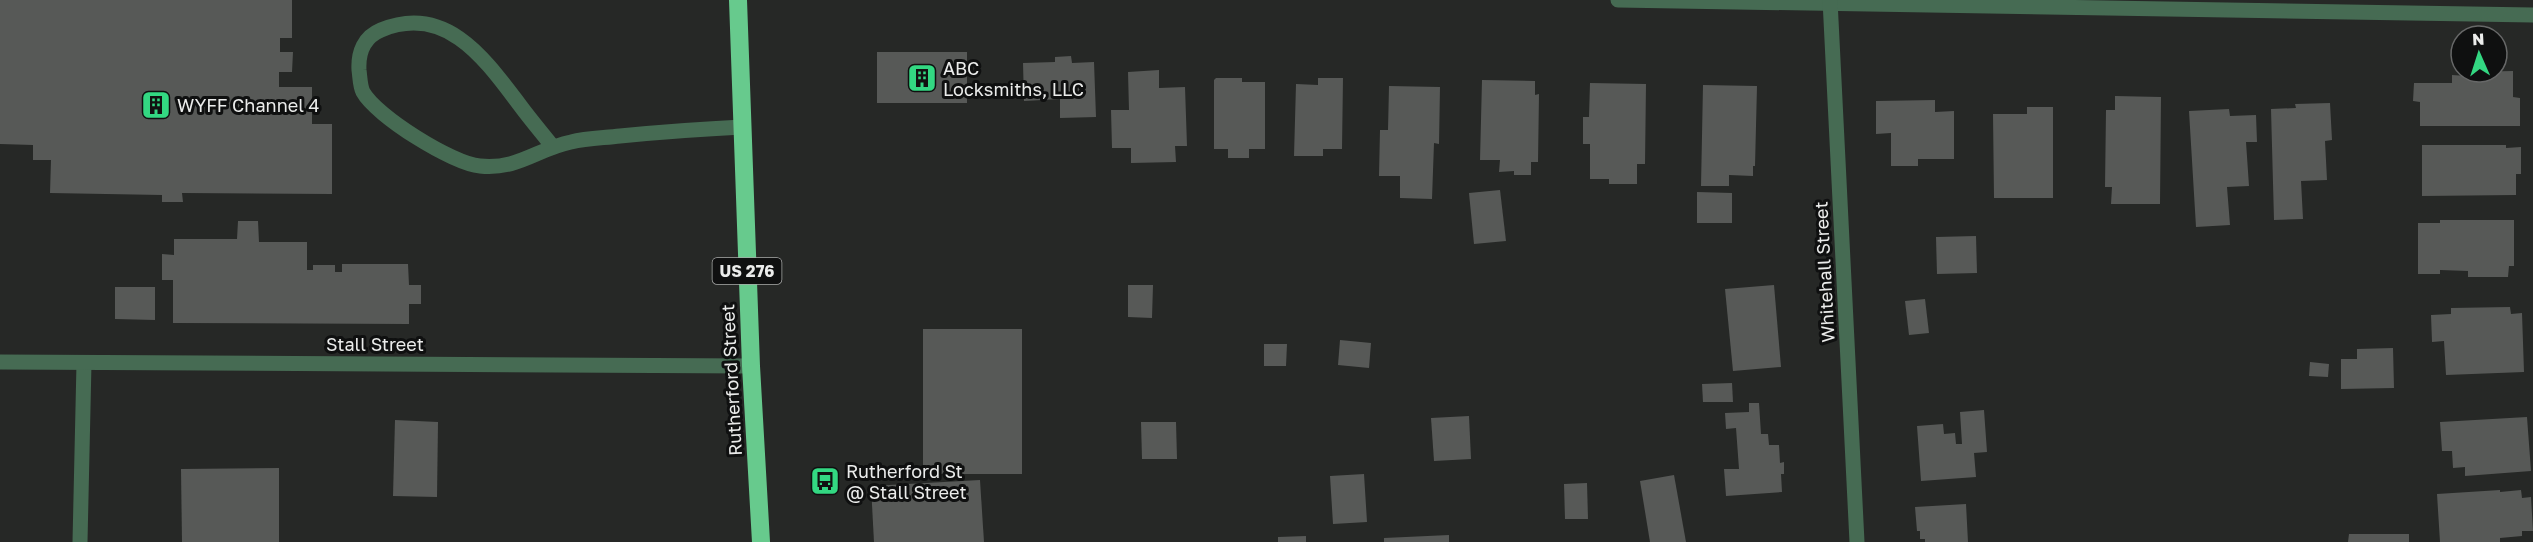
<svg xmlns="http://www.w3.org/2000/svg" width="2533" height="542" font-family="'Golos Text',sans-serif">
  <rect width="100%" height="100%" fill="#262826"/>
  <g fill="#575957">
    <path d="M0 0H292V38H280V52H293L292 72H279V87H312V124H332V194L182 193 183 202H162V195L50 193 51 160H33V145L0 144Z"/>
    <rect x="877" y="52" width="90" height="51"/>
    <path d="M1071 56 1072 63 1094 62 1096 117 1060 118V99L1024 101 1023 63 1055 62V57Z"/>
    <path d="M1159 70V88L1185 87 1187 146H1175L1176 162 1131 163V148H1112L1111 110H1129L1128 72Z"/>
    <path d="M2513 71V97L2520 98V126H2420V102L2413 101 2414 83H2452V75L2467 76V72Z"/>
    <path d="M1216 78H1242V82H1265V149H1249V158H1228V149H1214V80Z"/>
    <path d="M1318 78H1343L1342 149H1323V156H1294L1296 84 1318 85Z"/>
    <path d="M1482 80 1535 81V95L1539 94 1538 162H1531V175H1514V171L1499 172 1500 160H1480Z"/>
    <path d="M1590 83 1646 84 1645 164H1637V184H1609V179H1590V144H1583V117H1589Z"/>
    <path d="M1703 85 1757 86 1755 166H1753V176L1729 175V186H1701Z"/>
    <path d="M1389 86 1440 87 1439 144 1434 143 1432 199 1400 198V176H1379L1380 130H1388Z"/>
    <path d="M2115 96 2161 97 2160 204H2111L2112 187H2105L2106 110H2115Z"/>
    <path d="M1935 100V112L1954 111V159H1918V166H1891V133L1876 134V101Z"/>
    <path d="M2330 103 2332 140 2325 141 2327 180 2301 181 2303 219 2274 220 2271 109 2296 108 2295 104Z"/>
    <path d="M2027 107H2053V198H1994L1993 114H2027Z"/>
    <path d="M2229 109 2230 116 2256 115 2257 142H2246L2249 186 2227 187 2230 225 2196 227 2189 111Z"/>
    <path d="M2422 145H2506V148L2521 147V174H2516V195L2422 196Z"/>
    <path d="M1500 190 1506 241 1474 244 1469 193Z"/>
    <path d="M1697 192 1732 193V223H1697Z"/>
    <path d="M2440 220H2514V266H2509L2508 277H2468V271L2440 270V274H2418V223H2440Z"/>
    <path d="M238 221H258L259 242H307V270H313V265H335V272H342V264H408L409 285H421V304H409V324L173 323V280H162V254L174 255V239H237Z"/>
    <path d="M1976 236 1977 273 1937 274 1936 237Z"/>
    <path d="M1128 285H1153L1152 318 1128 317Z"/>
    <path d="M1774 285 1781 367 1733 371 1725 289Z"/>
    <path d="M115 287H155V320L115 319Z"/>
    <path d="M1925 299 1929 333 1909 335 1905 301Z"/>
    <path d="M2510 307 2511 314 2522 313 2524 372 2446 375 2444 341 2432 342 2431 315 2451 314V308Z"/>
    <rect x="923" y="329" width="99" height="145"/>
    <path d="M1340 340 1371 343 1369 368 1338 365Z"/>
    <path d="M1264 344H1287L1286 366H1264Z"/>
    <path d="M2393 348 2394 388 2341 389V359H2357V349Z"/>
    <path d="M2310 362 2329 364 2328 377 2309 376Z"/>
    <path d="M1732 383 1733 402H1703L1702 384Z"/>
    <path d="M1749 403H1759L1761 434H1768L1769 445H1779L1780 463 1784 462V474H1781L1782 492 1726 496 1724 469H1739L1736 428 1726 429 1725 413 1749 412Z"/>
    <path d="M1984 410 1987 452 1974 453 1976 477 1921 481 1917 426 1943 424 1944 434 1955 433 1956 444H1962L1960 412Z"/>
    <path d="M1469 416 1471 459 1434 461 1431 418Z"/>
    <path d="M2527 417 2531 471 2465 476V467L2453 468 2452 451H2442L2440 422Z"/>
    <path d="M395 420 438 422 437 497 393 496Z"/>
    <path d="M1141 422H1176L1177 459H1142Z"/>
    <path d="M279 468V542H182L181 469Z"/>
    <path d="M1364 474 1367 522 1333 524 1330 476Z"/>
    <path d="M1674 475 1686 542H1650L1640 481Z"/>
    <path d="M980 480 984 542H874L871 486Z"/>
    <path d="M1587 483 1588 519H1565L1564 484Z"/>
    <path d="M2500 490V492L2521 490 2522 498 2531 497 2533 531H2522V536L2500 538V542H2440L2437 494Z"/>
    <path d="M1966 504 1968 542H1925V539H1920V531H1917L1915 507Z"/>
    <path d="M2349 534H2409V542H2348Z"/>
    <path d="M1449 535V542H1384V538Z"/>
    <path d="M1306 536V542H1278V537Z"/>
  </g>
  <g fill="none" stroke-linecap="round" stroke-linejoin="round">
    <g stroke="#466b53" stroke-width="15">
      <path d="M553 147C542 133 530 119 519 104 485 59 446 3 381 30 364 37 358 52 359 70 360 77 360 86 363 92 376 116 453 164 480 166 518 170 537 149 571 142 587 138 604 138 620 136 661 132 701 129 742 127"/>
      <path d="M80 542 84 363"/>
    </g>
    <g stroke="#466b53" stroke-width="15">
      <path d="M1618 0 2533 15"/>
      <path d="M1830 0 1857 542"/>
      <path d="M0 362 751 366"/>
    </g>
    <path stroke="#67ca8d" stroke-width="18" d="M738 0 751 366 761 542"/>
  </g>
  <defs>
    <g id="building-square" transform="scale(1.5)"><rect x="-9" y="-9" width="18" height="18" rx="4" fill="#33d882" stroke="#0f1010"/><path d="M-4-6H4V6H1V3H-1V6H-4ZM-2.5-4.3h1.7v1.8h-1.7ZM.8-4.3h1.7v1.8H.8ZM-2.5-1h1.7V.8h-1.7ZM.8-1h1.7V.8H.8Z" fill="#111"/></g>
    <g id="bus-square" transform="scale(1.5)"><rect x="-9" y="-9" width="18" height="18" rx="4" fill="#33d882" stroke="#0f1010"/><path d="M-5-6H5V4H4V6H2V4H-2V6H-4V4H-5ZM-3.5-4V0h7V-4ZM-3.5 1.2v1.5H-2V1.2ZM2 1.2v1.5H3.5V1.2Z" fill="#111"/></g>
  </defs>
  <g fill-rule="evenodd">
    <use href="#building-square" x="922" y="78"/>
    <use href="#building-square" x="156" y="105"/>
    <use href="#bus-square" x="825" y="481"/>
  </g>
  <g text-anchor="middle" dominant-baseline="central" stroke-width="6" stroke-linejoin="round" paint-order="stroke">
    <rect fill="#0f1010" stroke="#a9aaa9" stroke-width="1.5" x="712.5" y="258" width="69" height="26" rx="4.5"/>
    <g font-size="16" font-weight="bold" fill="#ebeceb">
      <text x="747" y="271">US 276</text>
    </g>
    <g font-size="18" fill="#ebeceb" stroke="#0f1010" text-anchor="start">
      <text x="943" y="68">ABC<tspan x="943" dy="21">Locksmiths, LLC</tspan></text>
      <text x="177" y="105">WYFF Channel 4</text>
      <text x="846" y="471">Rutherford St<tspan x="846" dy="21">@ Stall Street</tspan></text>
    </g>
    <g font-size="18" fill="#ebeceb" stroke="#0f1010">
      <text transform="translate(1824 272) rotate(-93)">Whitehall Street</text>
      <text x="375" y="344">Stall Street</text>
      <text transform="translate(731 380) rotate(-93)">Rutherford Street</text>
    </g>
  </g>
  <g transform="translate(2479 54) rotate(357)"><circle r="28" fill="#0f1010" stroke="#676868" stroke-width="1.5"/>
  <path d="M0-4.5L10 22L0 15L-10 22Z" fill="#33d882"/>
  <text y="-9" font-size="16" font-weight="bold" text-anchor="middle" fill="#ebeceb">N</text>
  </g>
</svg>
